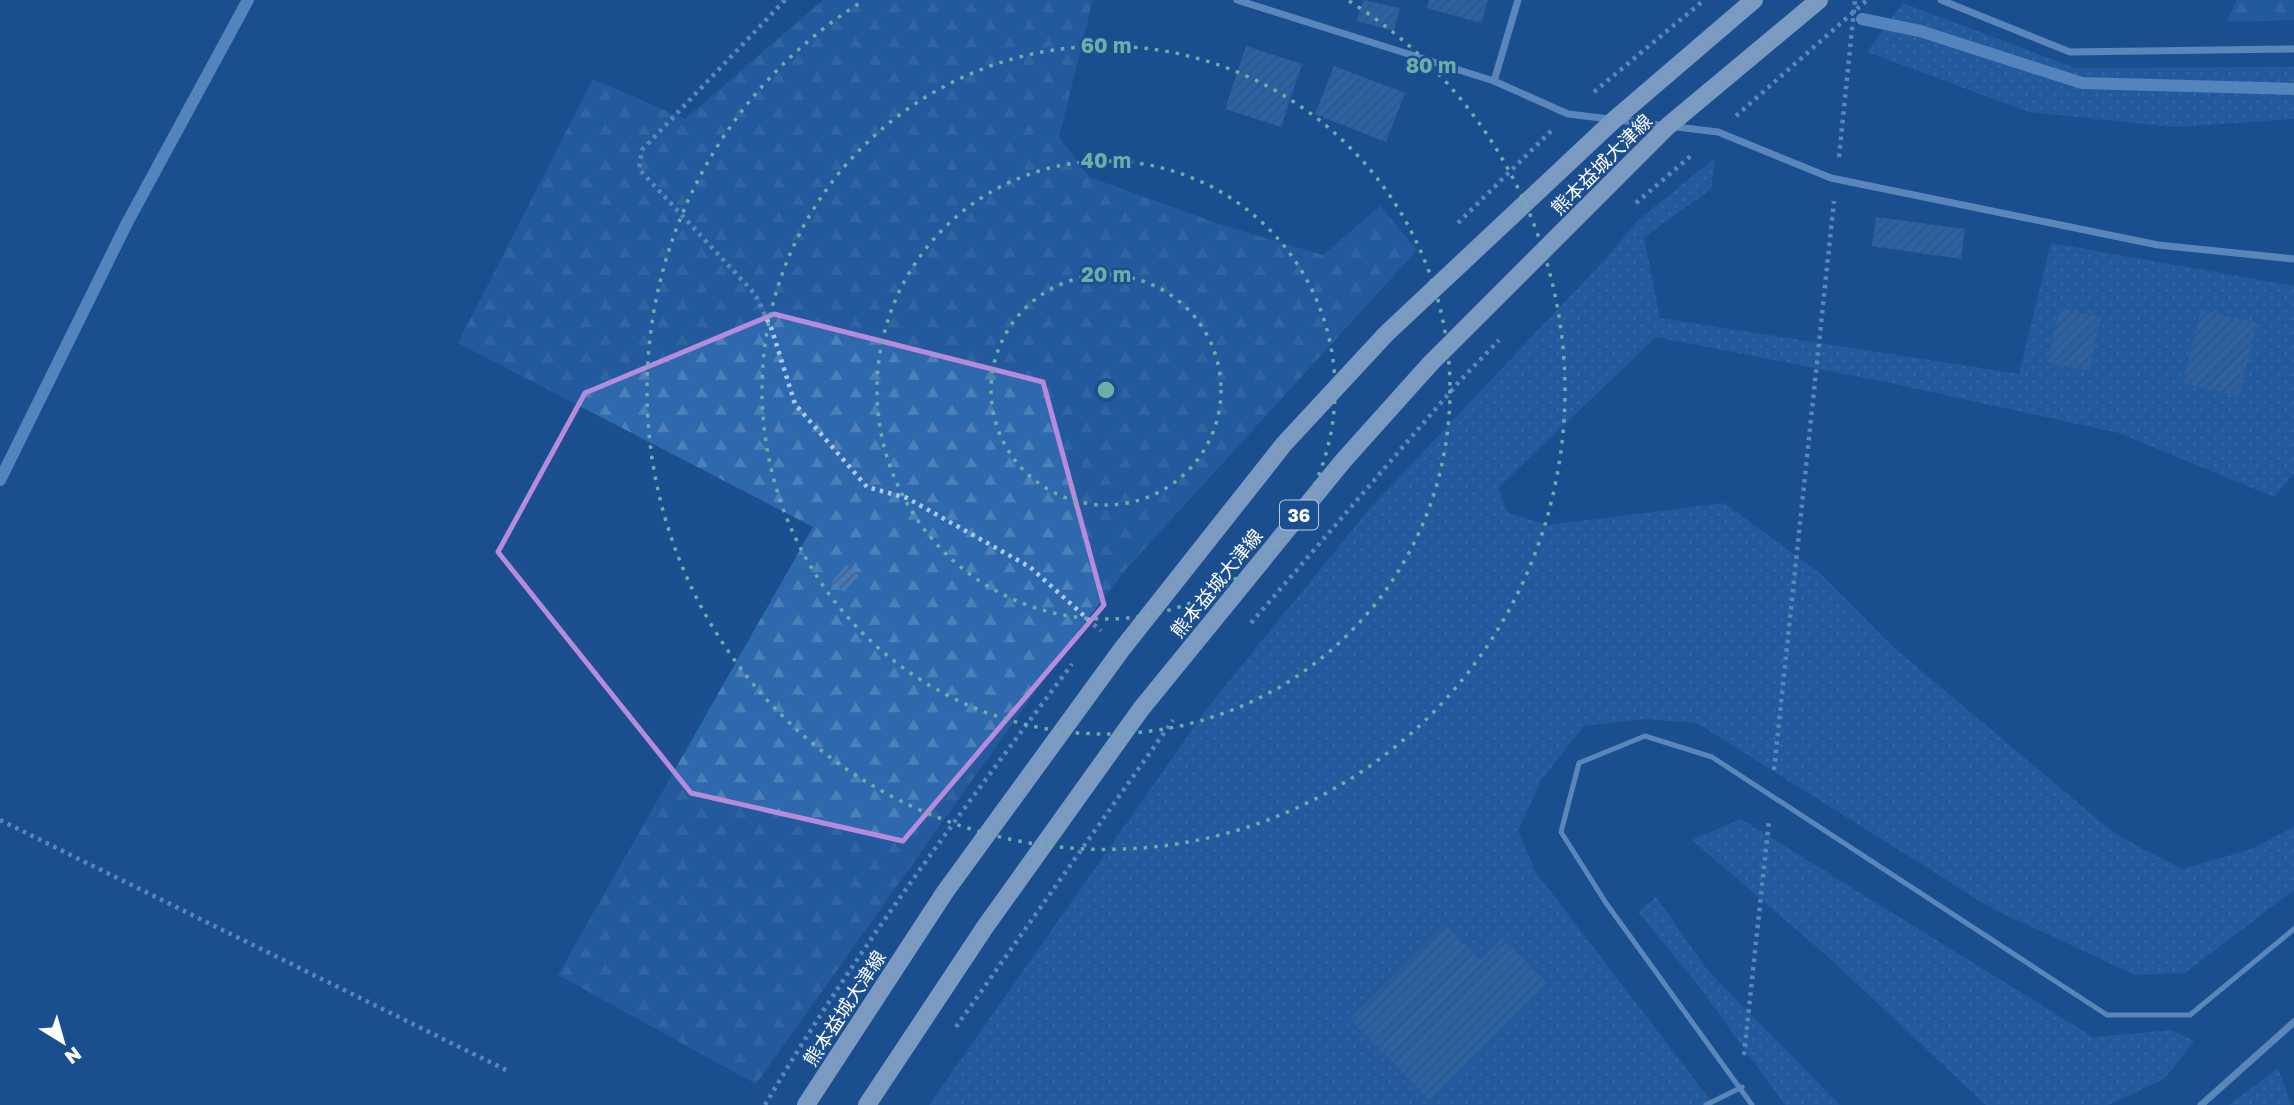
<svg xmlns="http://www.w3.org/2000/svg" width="2294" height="1105" font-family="'Golos Text','Noto Sans JP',sans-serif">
  <defs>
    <pattern id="grass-dots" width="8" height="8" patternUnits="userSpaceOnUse" patternTransform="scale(1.75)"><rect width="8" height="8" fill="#2e69ad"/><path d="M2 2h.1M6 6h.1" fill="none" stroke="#4d80b9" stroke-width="1.8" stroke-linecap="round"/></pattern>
    <pattern id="forest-firs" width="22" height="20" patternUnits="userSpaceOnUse" patternTransform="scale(1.75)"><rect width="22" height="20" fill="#2e69ad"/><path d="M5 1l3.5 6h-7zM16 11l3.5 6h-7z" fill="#4d80b9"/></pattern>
    <pattern id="building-hatch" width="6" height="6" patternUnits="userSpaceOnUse" patternTransform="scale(1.75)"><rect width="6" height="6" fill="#4478b7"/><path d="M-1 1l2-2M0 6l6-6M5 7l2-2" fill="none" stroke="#486282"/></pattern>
  </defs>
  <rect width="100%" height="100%" fill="#1b4f8f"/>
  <g fill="url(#grass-dots)">
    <path d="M1903 3 2075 68 2294 67V119L2173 127 2029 112 1867 52Z"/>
    <path d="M1715 158 1711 189 1644 237 1660 318 2019 374 2051 243 2294 286V473L2274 497 2119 433 1881 381 1656 337 1498 488 1508 513 1549 525 1724 503 1821 574 1893 647 2115 834 2182 869 2251 849 2294 827V890L2185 973 2135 975 1991 908 1697 723 1643 719 1584 726 1541 780 1518 831 1535 871 1714 1105H929L1208 707 1371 507 1609 255 1637 221Z"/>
    <path d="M1741 819 2093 1037 2171 1030 2194 1041 2164 1079 2108 1105H1986L1826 955 1692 840Z"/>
    <path d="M1656 897 1708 971 1840 1105H1785L1698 985 1638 912Z"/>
    <path d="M2278 1068 2291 1105H2229Z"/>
  </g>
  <g fill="url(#forest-firs)">
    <path d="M823 0H1093L1059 137 1089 177 1225 226 1323 255 1380 206 1417 250 1127 568 1079 630 756 1084 558 975 813 527 458 343 593 79 685 119Z"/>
    <path d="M2237 0H2294V20L2226 22Z"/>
  </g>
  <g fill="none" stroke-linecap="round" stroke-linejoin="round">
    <g stroke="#9cc4f0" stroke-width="12">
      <path d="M1862 19 1920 31 2082 83 2294 89"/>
      <path d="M0 480 127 223 248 0"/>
    </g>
  </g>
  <g fill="url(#building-hatch)">
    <path d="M1363 0 1400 8 1394 31 1357 21Z"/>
    <path d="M1429 0H1488L1481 23 1427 8Z"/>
    <path d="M1246 46 1302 64 1281 127 1225 109Z"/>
    <path d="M1334 66 1405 93 1386 142 1315 114Z"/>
    <path d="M1876 217 1965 229 1961 259 1872 246Z"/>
    <path d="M2060 308 2101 317 2089 371 2048 362Z"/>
    <path d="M2201 310 2257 323 2239 396 2183 383Z"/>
    <path d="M846 565 859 575 844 592 832 582Z"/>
    <path d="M1445 925 1480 960 1503 939 1547 983 1429 1100 1350 1019Z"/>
  </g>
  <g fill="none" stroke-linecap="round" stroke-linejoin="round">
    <g stroke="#a9c9ee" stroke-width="4.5" stroke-dasharray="3.5 5" stroke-linecap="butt">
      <path d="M785 0 642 150 639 169 755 294 772 330 795 404 867 487 907 498 1030 567 1101 631"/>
      <path d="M1594 92 1704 0"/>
      <path d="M1736 116 1867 0"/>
      <path d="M1839 157 1855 0"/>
      <path d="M1636 203 1693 154"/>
      <path d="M1458 223 1551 131"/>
      <path d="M1251 623 1458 383 1499 340"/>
      <path d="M1774 770 1834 201"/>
      <path d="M0 820 510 1072"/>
      <path d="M956 1027 1173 720"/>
      <path d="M1744 1055 1769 820"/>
      <path d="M765 1105C856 950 965 807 1072 664"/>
    </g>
    <g stroke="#a9c9ee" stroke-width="5">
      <path d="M1706 1105 1742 1087"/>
      <path d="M1752 1105 1606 903 1561 832 1579 763 1645 736 1712 757 2107 1015H2190L2294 929"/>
    </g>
    <g stroke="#a9c9ee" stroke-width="7">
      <path d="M1237 0 1494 81 1568 114 1718 132 1831 178 2158 245 2294 259"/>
      <path d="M1941 0 2070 52 2294 49"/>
      <path d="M1494 81 1518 0"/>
      <path d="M2201 1105 2294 1022"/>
    </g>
    <g stroke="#f0f6ff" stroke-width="18">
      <path d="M806 1105 945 892 1122 649 1284 444 1386 334 1614 120 1754 0"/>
      <path d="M867 1105 985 927 1141 709 1343 461 1430 364 1668 126 1819 0"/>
    </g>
  </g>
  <path d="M0 0H2294V1105H0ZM774 314 1043 382 1104 605 903 841 691 793 498 552 585 393Z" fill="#1b4f8f" fill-opacity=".55" fill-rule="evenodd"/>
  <path fill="none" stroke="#b68bdc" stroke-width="5" stroke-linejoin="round" d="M774 314 1043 382 1104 605 903 841 691 793 498 552 585 393Z"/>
  <g fill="none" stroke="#6fada8" stroke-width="3.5" stroke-dasharray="3.5 7">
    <circle cx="1106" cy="390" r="115"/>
    <circle cx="1106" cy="390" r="229"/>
    <circle cx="1106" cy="390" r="344"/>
    <path d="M1349 1A459 459 0 1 1 863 1"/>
  </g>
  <g text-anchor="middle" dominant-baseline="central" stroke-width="5" stroke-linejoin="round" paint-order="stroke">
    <rect fill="#1b4f8f" stroke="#bbcadd" stroke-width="2" x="1280" y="500.5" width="38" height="29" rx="5"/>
    <g font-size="18" font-weight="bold" fill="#fff">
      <text x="1299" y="515">36</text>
    </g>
    <g font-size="19" fill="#fff" stroke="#1b4f8f">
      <text transform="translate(1601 164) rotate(-45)">熊本益城大津線</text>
      <text transform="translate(1216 583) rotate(-51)">熊本益城大津線</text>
      <text transform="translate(844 1008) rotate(-57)">熊本益城大津線</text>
    </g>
  </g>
  <circle cx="1106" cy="390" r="10" fill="#6fada8" stroke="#1b4f8f" stroke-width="3.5"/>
  <g font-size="21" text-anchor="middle" font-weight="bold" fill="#6fada8" stroke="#1b4f8f" stroke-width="5" stroke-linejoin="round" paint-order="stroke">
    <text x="1106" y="53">60 m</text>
    <text x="1431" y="73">80 m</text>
    <text x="1106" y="168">40 m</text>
    <text x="1106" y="282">20 m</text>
  </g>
  <g transform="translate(63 1042) rotate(143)" stroke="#1b4f8f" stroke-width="5" paint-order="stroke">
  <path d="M0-5L12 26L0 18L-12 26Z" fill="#ffffff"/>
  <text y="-10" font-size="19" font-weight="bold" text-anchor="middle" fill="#ffffff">N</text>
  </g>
</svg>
